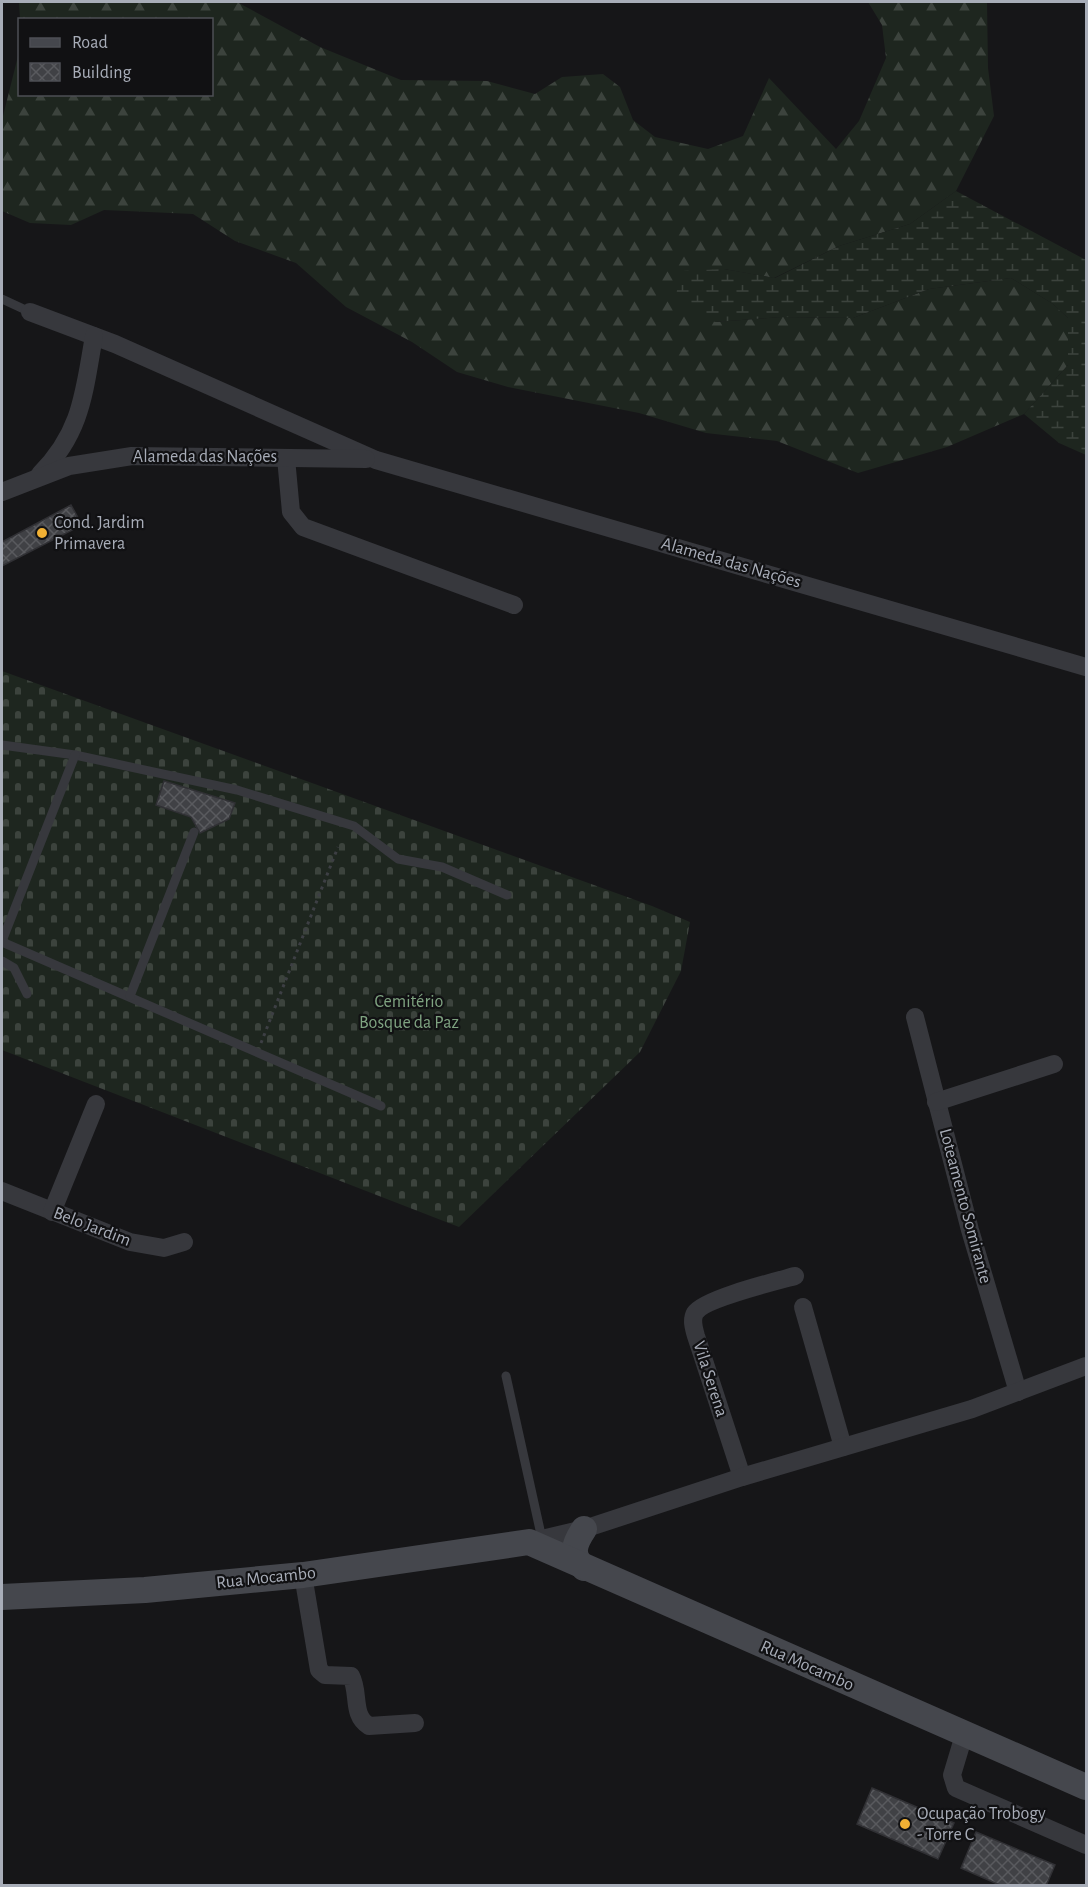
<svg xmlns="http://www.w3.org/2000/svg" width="1088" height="1887" font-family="'Alegreya Sans',sans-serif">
  <defs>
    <pattern id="forest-firs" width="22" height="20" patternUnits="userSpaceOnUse" patternTransform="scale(1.5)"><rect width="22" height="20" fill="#1e261f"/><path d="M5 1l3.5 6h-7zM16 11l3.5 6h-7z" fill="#3c433d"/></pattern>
    <pattern id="wetland-marsh" width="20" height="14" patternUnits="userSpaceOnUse" patternTransform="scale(1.5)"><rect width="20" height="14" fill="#1e261f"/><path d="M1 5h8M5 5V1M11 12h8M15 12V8" fill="none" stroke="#3c433d"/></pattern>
    <pattern id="cemetery-stones" width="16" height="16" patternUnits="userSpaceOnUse" patternTransform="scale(1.5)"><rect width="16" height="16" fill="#1e261f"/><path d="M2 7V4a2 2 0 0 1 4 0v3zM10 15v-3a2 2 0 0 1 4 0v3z" fill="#3c433d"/></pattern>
    <pattern id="building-cross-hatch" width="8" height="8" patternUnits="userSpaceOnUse" patternTransform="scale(1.5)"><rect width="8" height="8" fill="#404145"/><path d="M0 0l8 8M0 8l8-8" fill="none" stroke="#595a5e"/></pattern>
  </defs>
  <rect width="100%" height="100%" fill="#161618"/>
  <path fill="url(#forest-firs)" d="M19 2H237L320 47 401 80 487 81 535 94 562 77 603 74 620 87 633 120 655 137 708 149 743 136 769 78 836 149 859 121 886 58 882 25 868 2H987L988 68 994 116 956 191 910 224 839 246 774 278 724 269 716 322 781 317 853 318 929 289 1011 278 1053 304 1068 318V365L1024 414 947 447 858 473 777 441 706 433 639 413 508 387 457 372 412 342 346 307 296 263 235 241 193 214 104 210 71 225 30 223 2 211V120L19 52 20 94H212V20L20 19Z"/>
  <path fill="url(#wetland-marsh)" d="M956 191 1086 260V455L1059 443 1024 414 1068 365V318L1053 304 1011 278 929 289 853 318 781 317 715 322 674 300 683 271 724 269 775 278 839 246 910 224Z"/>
  <path fill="url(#cemetery-stones)" d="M2 671 652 906 690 922 681 971 640 1052 459 1227 2 1050Z"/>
  <g fill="url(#building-cross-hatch)" stroke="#303034" stroke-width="1.5">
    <path d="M71 505 82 525 2 566V542Z"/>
    <path d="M164 781 235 803 229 819 200 833 191 817 156 805Z"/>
    <path d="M872 1788 954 1823 938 1859 857 1824Z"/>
    <path d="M976 1832 1055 1865 1046 1886H1002L961 1868Z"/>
  </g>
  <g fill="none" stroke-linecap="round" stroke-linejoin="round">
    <path stroke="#3d3f44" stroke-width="3" stroke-dasharray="3 4.5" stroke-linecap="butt" d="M261 1043 338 847"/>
    <g stroke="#37383d" stroke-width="9">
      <path d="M2 299 30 312"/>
      <path d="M2 745 75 755 237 790 354 826 398 859 442 867 507 895"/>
      <path d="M2 941 75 755"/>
      <path d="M2 942 381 1106"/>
      <path d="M2 961 14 968 27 994"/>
      <path d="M130 996 194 832"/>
      <path d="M506 1376 542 1539"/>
    </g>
    <g stroke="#37383d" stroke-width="18">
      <path d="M30 312 115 344 376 460 1086 667"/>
      <path d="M286 458 291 512 303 527 514 605"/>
      <path d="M40 474C82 432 84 392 94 336"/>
      <path d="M2 492 69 466 132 456 366 459"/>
      <path d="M915 1017 970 1230 1018 1392"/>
      <path d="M936 1102 1054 1064"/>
      <path d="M2 1191 130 1242 164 1248 184 1242"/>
      <path d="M52 1212 96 1104"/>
      <path d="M803 1307 843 1447"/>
      <path d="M742 1477 696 1336C694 1329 691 1320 695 1313 703 1299 777 1281 795 1276"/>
      <path d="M529 1542 584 1529 742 1477 972 1409 1086 1366"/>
      <path d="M303 1575 319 1670 325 1675 351 1676C360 1693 351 1715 369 1726L415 1723"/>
      <path d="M964 1735 952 1775 956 1788 1086 1845"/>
    </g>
    <g stroke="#45474d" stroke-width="26">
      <path d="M584 1529C574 1544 570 1555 584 1568"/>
      <path d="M2 1597 145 1590 303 1575 529 1542 1086 1787"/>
    </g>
  </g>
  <g fill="#f2b134" stroke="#111113" stroke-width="2">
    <circle cx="42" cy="533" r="6"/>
    <circle cx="905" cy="1824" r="6"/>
  </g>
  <g text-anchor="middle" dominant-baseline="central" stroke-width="4.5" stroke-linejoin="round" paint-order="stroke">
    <g font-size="18" fill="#a8adb8" stroke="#111113">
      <text x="205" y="457">Alameda das Nações</text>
      <text transform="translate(731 563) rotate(16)">Alameda das Nações</text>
      <text transform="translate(965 1206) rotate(75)">Loteamento Somirante</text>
      <text transform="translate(92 1227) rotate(21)">Belo Jardim</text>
      <text transform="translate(710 1379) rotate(72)">Vila Serena</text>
      <text transform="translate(266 1578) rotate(-6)">Rua Mocambo</text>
      <text transform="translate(807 1666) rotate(24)">Rua Mocambo</text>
    </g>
    <g font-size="18" fill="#a8adb8" stroke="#111113" text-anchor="start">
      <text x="54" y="523">Cond. Jardim<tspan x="54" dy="21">Primavera</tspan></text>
      <text x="917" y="1814">Ocupação Trobogy<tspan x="917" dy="21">- Torre C</tspan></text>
    </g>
    <g font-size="18" fill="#7fa381" stroke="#111113">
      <text x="409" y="1002">Cemitério<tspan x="409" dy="21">Bosque da Paz</tspan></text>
    </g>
  </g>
  <rect width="1088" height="1887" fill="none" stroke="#a8adb8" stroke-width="6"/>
  <rect x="18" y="18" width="195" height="78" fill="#111113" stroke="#4d4f55" stroke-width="1.5"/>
  <rect x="30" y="38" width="30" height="9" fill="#45474d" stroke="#4d4f55" stroke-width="1.5"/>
  <text x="72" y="48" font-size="18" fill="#a8adb8">Road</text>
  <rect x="30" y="63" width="30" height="18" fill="url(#building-cross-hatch)" stroke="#4d4f55" stroke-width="1.5"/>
  <text x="72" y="78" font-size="18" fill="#a8adb8">Building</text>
</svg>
